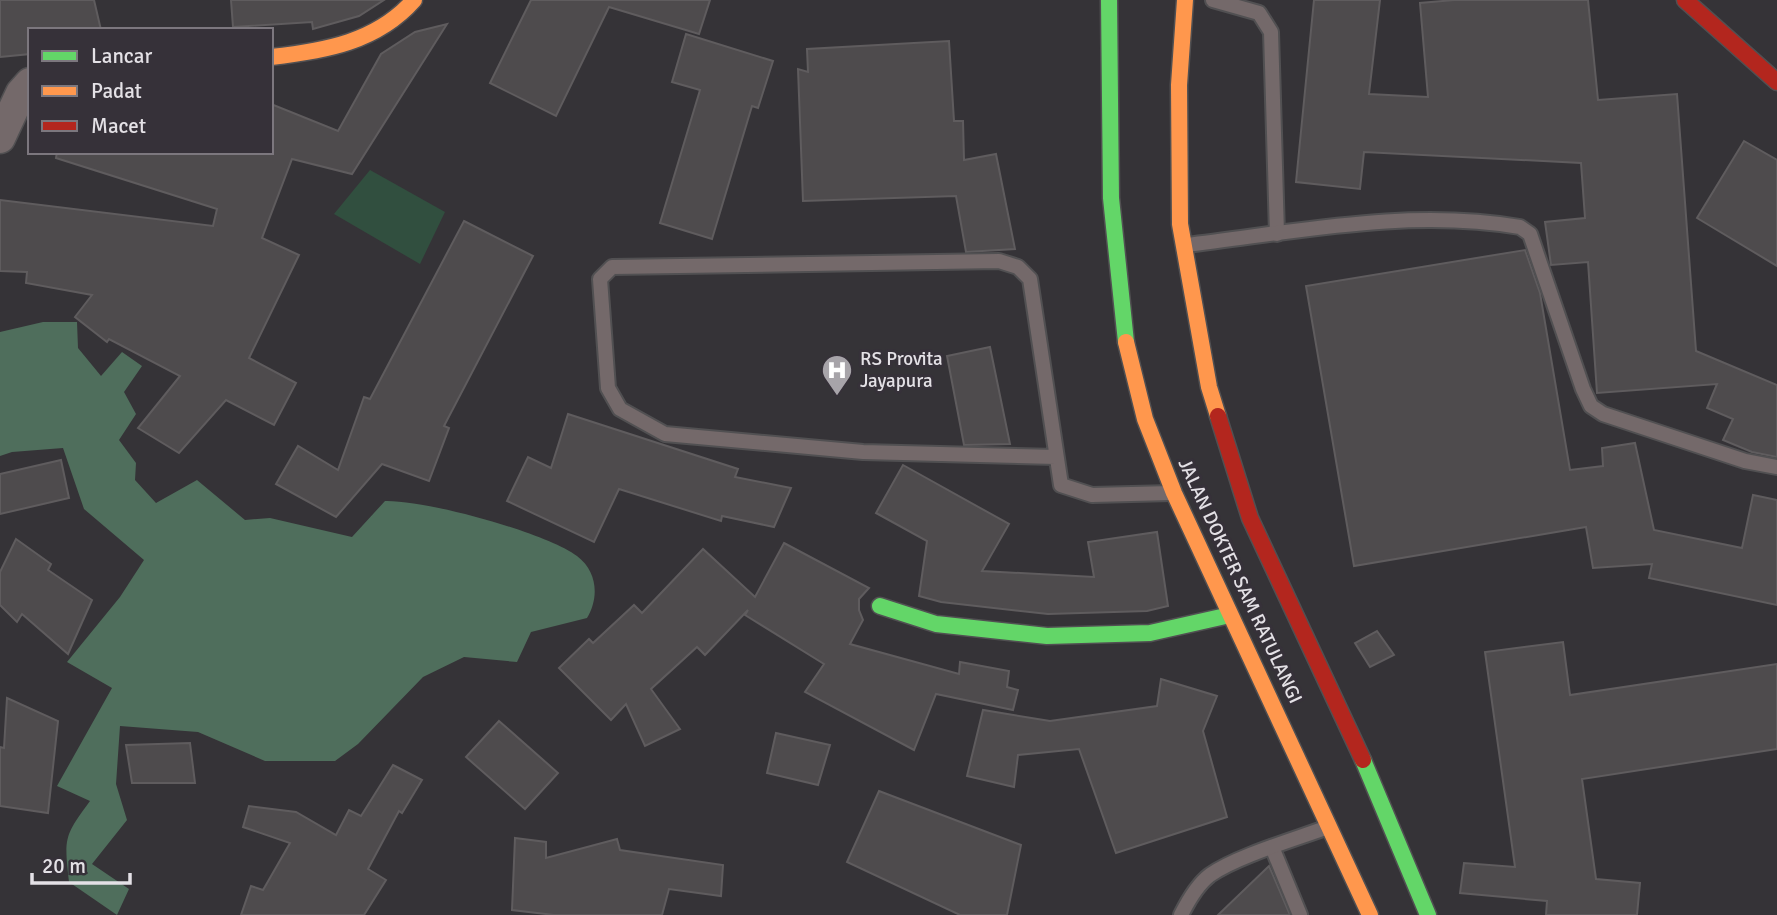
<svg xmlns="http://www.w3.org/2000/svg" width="1777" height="915" font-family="Signika,sans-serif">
  <rect width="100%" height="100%" fill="#353337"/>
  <path fill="#314f3f" d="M370 170 445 212 420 264 334 214Z"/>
  <path fill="#4f6e5c" d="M43 322H77L78 348 101 376 122 352 142 366 124 392 136 414 119 440 136 463 135 480 156 503 197 480 245 520 270 518 352 537 385 501C426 500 544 532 577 556 598 572 599 598 587 618L531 632 517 662 464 657 423 677 358 744 335 761H265L198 732 120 726 116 784 127 820 92 864 129 889 117 915 69 882C64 838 64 836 90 801L57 786 112 688 67 662 120 597 144 560 84 509 63 448 12 452 0 456V332Z"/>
  <g fill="#4e4b4d" stroke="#5f5c5e" stroke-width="2">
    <path d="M0 0H94L101 30H30V54L0 57Z"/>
    <path d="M231 0H384L359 16 313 29 312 22 233 27Z"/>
    <path d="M531 0H710L699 34 609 7 556 116 490 83Z"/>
    <path d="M1314 0H1380L1369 94 1428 97 1420 3 1454 0H1588L1598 100 1677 94 1696 351 1777 385V457L1752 452 1723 440 1733 419 1707 408 1717 384 1597 393 1588 262 1551 265 1545 222 1585 218 1581 163 1364 152 1360 189 1296 182Z"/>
    <path d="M447 24 352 174 292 159 262 238 299 255 249 358 296 383 274 425 226 400 179 453 138 428 180 376 109 339 107 342 75 317 92 295 26 283 27 272 0 271V200L213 226 217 209 56 158 57 152H271V104L338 131 381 54 415 32Z"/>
    <path d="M686 34 773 61 758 108 752 106 712 239 660 223 700 90 672 82Z"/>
    <path d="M949 41 954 121H963L964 160 996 154 1015 249 966 252 956 196 803 201 798 69 808 72 807 49Z"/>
    <path d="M1744 141 1777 160V266L1697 218Z"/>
    <path d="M464 221 533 256 444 426 449 428 429 481 382 464 336 517 276 484 298 446 338 470 364 397 370 399Z"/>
    <path d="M1525 250 1540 293 1570 470 1603 466 1602 448 1635 443 1654 530 1742 548 1753 495 1777 500V605L1649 578 1652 564 1593 568 1586 527 1354 566 1306 286Z"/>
    <path d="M990 347 1010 444 964 445 947 356Z"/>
    <path d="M568 414 738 469 735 477 791 488 774 527 722 516 721 521 619 489 594 542 507 501 528 457 551 468Z"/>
    <path d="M61 460 69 498 0 514V474Z"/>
    <path d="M903 465 1009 524 982 571 1094 577 1088 542 1157 532 1168 606 1147 611 1048 614 941 602 919 596 927 541 876 513Z"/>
    <path d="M16 539 51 564 48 570 92 600 68 654 22 614 17 622 0 605V572Z"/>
    <path d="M784 543 869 588 859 599V610L863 620 850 644 959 674 960 662 1009 671 1007 687 1018 690 1013 710 936 694 914 750 805 692 824 664 745 615 748 610 705 655 697 647 651 689 680 729 645 746 626 704 611 720 559 668 589 639 593 643 634 605 642 613 703 549 755 597Z"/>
    <path d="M1377 631 1394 655 1370 667 1355 643Z"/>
    <path d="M1563 642 1570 695 1777 664V749L1582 779 1596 879 1640 883 1637 915H1546L1547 901 1460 893 1464 863 1515 867 1485 652Z"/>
    <path d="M1161 679 1217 696 1203 731 1227 817 1116 853 1079 749 1018 755 1014 787 967 776 983 710 1050 721 1157 706Z"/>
    <path d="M7 698 58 721 48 813 0 806V747L4 748Z"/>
    <path d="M499 721 558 773 525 809 466 757Z"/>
    <path d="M776 733 830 745 818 785 767 773Z"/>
    <path d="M190 743 195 783H132L126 745Z"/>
    <path d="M393 765 422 780 402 813 399 811 368 869 386 880 364 915H241L251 886 263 890 290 843 243 827 249 806 296 812 336 835 349 810 361 816Z"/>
    <path d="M879 791 1021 845 1007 915H960L847 862Z"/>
    <path d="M515 838 546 842V858L617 839 620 850 723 865 721 896 669 889 662 915H554L512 910Z"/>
    <path d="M1269 866 1290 915H1218Z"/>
  </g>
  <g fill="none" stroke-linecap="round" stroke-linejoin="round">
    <g stroke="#515052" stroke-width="18">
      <g id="lane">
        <path d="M1213 0 1259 13 1271 32 1277 234"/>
        <path d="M1186 245C1296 232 1409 208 1520 227L1530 234 1583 389 1591 406 1603 414 1745 461 1777 467"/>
        <path d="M1056 457 863 452 665 434 620 409 608 388 600 279 612 267 999 261 1018 267 1030 279 1061 485 1092 495 1172 493"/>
        <path d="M1272 847 1300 915"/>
        <path d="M1181 915C1188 901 1198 884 1210 875 1237 856 1296 839 1328 827"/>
      </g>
    </g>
    <g stroke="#515052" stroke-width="33">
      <path id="street" d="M0 138 21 93 30 83"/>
    </g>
    <g stroke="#515052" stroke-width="19">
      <g id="fast">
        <path d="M1109 0 1111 198 1126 342"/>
        <path d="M880 606 936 624 1047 636 1150 633 1230 615"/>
        <path d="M1363 760 1428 915"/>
      </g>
    </g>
    <g stroke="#515052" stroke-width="19">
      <g id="slow">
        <path d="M1185 0 1179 85 1180 224 1209 387 1218 416"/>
        <path d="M271 57C325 51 377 42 414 0"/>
        <path d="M1126 342 1145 419 1174 493 1370 915"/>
      </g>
    </g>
    <g stroke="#515052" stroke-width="19">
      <g id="jam">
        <path d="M1685 0 1777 82"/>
        <path d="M1218 416 1250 518 1363 760"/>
      </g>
    </g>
    <use href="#lane" stroke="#74696a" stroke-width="14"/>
    <use href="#street" stroke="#74696a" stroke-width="30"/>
    <use href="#fast" stroke="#63d668" stroke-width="16"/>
    <use href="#slow" stroke="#ff974d" stroke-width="16"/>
    <use href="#jam" stroke="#b3261e" stroke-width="16"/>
  </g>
  <defs>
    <g id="hospital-pin" transform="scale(1.575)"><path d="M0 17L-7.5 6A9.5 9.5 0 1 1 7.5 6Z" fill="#a7a4a9" stroke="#363139"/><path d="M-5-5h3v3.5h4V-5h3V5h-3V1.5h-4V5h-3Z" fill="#fff"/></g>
  </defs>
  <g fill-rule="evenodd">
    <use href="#hospital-pin" x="837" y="370"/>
  </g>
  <g text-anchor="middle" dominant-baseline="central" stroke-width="6" stroke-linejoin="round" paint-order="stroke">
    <g font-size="19" fill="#e4e1e6" stroke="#363139" text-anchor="start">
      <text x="860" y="359">RS Provita<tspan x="860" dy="22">Jayapura</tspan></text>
    </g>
    <g font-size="19" fill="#e4e1e6" stroke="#363139">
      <text transform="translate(1240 581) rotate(65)">JALAN DOKTER SAM RATULANGI</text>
    </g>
  </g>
  <rect x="28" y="28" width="245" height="126" fill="#363139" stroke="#7c777e" stroke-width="2"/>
  <rect x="42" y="51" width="35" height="10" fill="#63d668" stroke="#7c777e" stroke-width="2"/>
  <text x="91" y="63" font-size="21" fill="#e4e1e6">Lancar</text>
  <rect x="42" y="86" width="35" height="10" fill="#ff974d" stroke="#7c777e" stroke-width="2"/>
  <text x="91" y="98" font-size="21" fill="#e4e1e6">Padat</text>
  <rect x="42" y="121" width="35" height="10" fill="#b3261e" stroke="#7c777e" stroke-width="2"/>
  <text x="91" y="133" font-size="21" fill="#e4e1e6">Macet</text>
  <path d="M32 873v10h98v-10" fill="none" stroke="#e4e1e6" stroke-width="3.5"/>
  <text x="42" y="873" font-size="21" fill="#e4e1e6" stroke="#363139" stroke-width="5" paint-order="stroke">20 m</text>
</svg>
